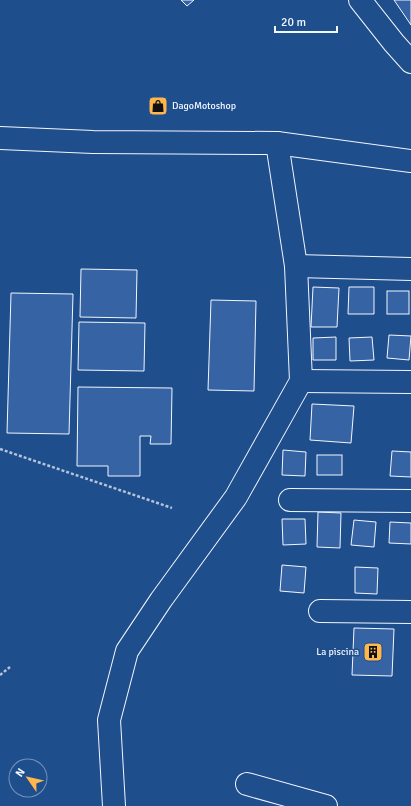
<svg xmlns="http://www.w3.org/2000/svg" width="411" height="806" font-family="Signika,sans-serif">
  <rect width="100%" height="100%" fill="#1f4e8c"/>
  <g fill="#3563a3" stroke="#f2f6ff">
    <path d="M181 0H194L187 6Z"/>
    <path d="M394 0H411V25Z"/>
    <path d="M81 269 137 270 136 318 80 317Z"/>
    <path d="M313 287 339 288 337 327H311Z"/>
    <path d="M349 287H374V314H348Z"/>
    <rect x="387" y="291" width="22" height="23"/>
    <path d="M11 293 73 294 69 434 7 433Z"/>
    <path d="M211 300 256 301 254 391 208 390Z"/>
    <path d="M79 322 145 323 144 371 78 370Z"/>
    <path d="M389 335 411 336 409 360 387 358Z"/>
    <path d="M336 337V360H313V338Z"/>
    <path d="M372 337 374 360 350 361 349 338Z"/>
    <path d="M78 387 172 388 171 444H150L151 436H140V476H108V466H77Z"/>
    <path d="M312 404 354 406 351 443 310 440Z"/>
    <path d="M283 450 306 452 305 476 282 475Z"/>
    <path d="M392 451 411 452V477L390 476Z"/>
    <rect x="317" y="455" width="25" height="20"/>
    <path d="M318 512 341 513 340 548 317 547Z"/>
    <path d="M282 519H305L306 544 283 545Z"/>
    <path d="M354 520 376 522 374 547 351 545Z"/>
    <path d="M390 522 411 523V544L389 543Z"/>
    <path d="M282 565 306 567 304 593 280 591Z"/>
    <path d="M355 567 378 568 377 594 355 593Z"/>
    <path d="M354 628 394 629 392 676 352 675Z"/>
  </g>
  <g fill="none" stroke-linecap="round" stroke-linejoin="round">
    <g stroke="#f2f6ff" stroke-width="24">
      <g id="minor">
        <path d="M360 0 394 43 411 62"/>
        <path d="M296 266 411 269"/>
        <path d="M301 381 411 382"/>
        <path d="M290 500 411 501"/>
        <path d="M320 611 411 612"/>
        <path d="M247 784 326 806"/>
        <path d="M114 806 109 720 127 651 161 600 236 497 301 381 296 266 277 143"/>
      </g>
    </g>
    <g stroke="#f2f6ff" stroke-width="24">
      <path id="major" d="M0 138 93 142 277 143 411 161"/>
    </g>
    <g stroke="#b3c4dc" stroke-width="2.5" stroke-dasharray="3 2" stroke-linecap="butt">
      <path d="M0 449 172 508"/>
      <path d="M0 675 10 667"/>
    </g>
    <use href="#minor" stroke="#1f4e8c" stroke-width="22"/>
    <use href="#major" stroke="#1f4e8c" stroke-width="22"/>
  </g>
  <defs>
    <g id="shop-square" transform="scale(1)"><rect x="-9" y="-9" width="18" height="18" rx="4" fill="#ffb74d" stroke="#1f4e8c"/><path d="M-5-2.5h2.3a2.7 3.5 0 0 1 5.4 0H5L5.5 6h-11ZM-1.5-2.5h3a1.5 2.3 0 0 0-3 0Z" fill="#111"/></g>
    <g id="building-square" transform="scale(1)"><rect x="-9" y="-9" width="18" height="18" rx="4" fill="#ffb74d" stroke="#1f4e8c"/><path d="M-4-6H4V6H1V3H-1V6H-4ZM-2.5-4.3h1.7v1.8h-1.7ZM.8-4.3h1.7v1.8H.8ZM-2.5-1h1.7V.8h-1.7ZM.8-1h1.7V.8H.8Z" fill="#111"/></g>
  </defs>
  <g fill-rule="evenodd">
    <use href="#shop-square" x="158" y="106"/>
    <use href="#building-square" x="373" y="652"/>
  </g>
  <g text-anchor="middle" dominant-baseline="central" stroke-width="3" stroke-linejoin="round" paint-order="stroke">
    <g font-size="10" fill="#f2f6ff" stroke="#1f4e8c" text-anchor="start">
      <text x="172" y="106">DagoMotoshop</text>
      <text x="359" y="652" text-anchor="end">La piscina</text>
    </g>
  </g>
  <g transform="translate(28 778) rotate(304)"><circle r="19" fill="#1f4e8c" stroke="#7391ba"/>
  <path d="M0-3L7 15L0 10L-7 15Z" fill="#ffb74d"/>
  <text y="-6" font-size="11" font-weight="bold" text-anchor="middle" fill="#f2f6ff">N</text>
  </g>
  <path d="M275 26v6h62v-6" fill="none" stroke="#f2f6ff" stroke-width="2"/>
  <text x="281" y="26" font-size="12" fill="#f2f6ff" stroke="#1f4e8c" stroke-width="3" paint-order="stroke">20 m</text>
</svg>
